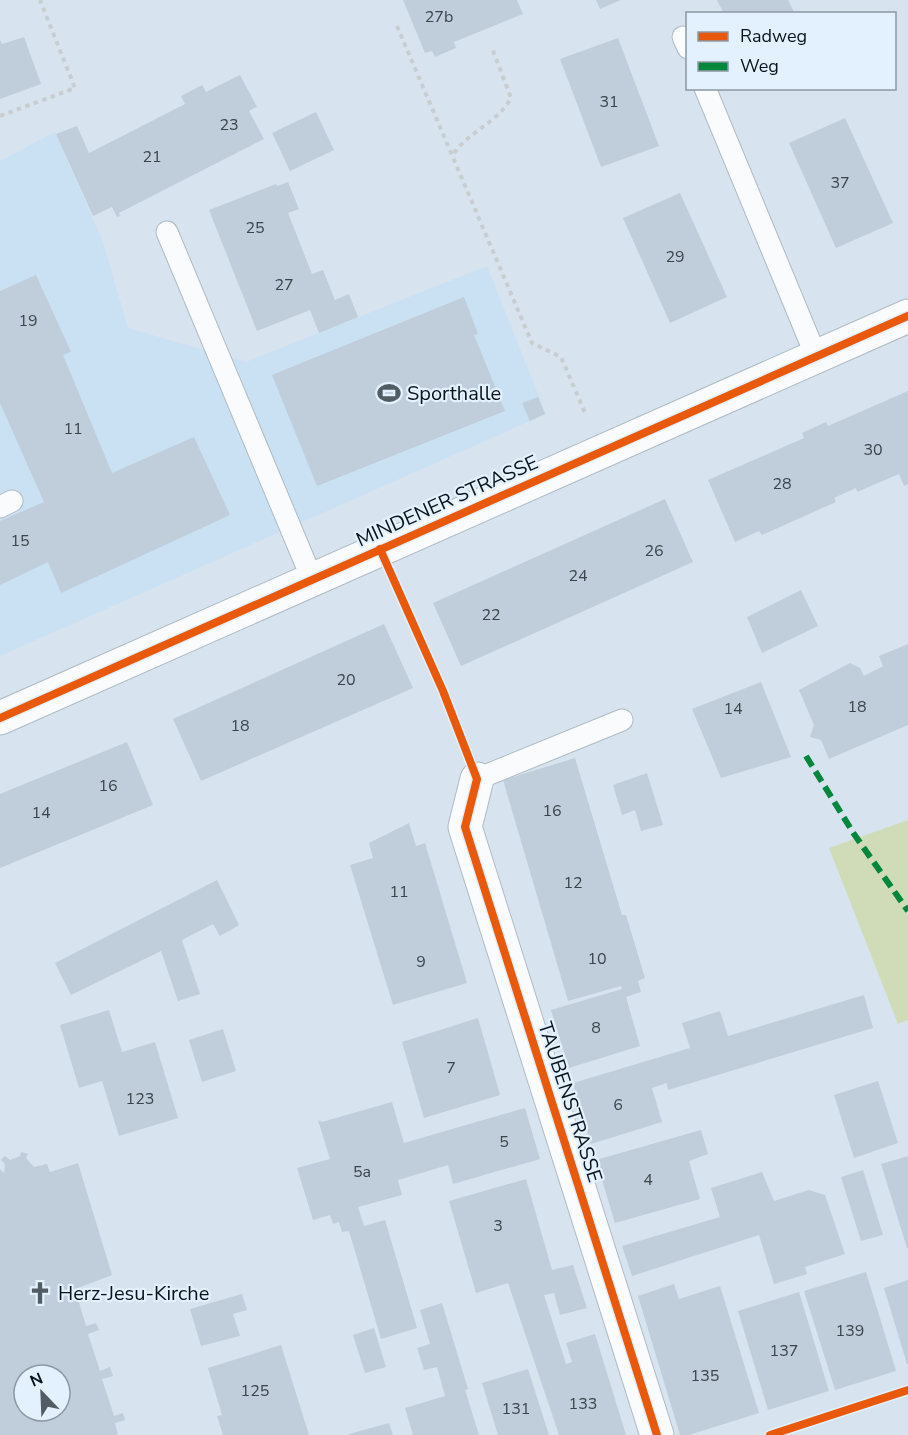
<svg xmlns="http://www.w3.org/2000/svg" width="908" height="1435" font-family="'Nunito Sans',sans-serif">
  <rect width="100%" height="100%" fill="#d7e4ef"/>
  <path fill="#cae0f3" d="M55 132 103 242 128 328 246 362 487 266 546 414 0 656V161Z"/>
  <path fill="#d0dcb7" d="M908 820V1020L898 1024 829 848Z"/>
  <g fill="#bfceda" fill-rule="evenodd">
    <path d="M403 0H517L523 14 454 42 456 48 435 57 432 51 425 53Z"/>
    <path d="M596 0H621L600 9Z"/>
    <path d="M717 0H788L795 14H724Z"/>
    <path d="M24 37 41 84 0 99V40L2 44Z"/>
    <path d="M618 38 659 146 601 167 560 59Z"/>
    <path d="M240 75 257 107 249 111 264 139 162 191 119 213 120 216 117 217 112 207 93 216 56 134 77 126 89 153 185 104 181 96 185 94 202 85 206 92Z"/>
    <path d="M316 112 334 150 290 171 272 133Z"/>
    <path d="M845 118 893 223 836 248 789 143Z"/>
    <path d="M288 182 299 209 288 213 312 274 323 270 335 300 349 294 358 317 319 333 310 310 257 331 209 210 276 184 277 186Z"/>
    <path d="M680 193 727 297 670 323 623 218Z"/>
    <path d="M36 275 71 352 63 355 112 473 194 437 230 515 61 593 48 562 0 585V521L44 502 0 403V291Z"/>
    <path d="M464 297 478 334 474 335 505 411 317 486 272 375Z"/>
    <path d="M908 391V484L904 486 899 474 857 492 856 488 834 498 836 502 762 535 759 531 735 542 708 480 804 438 802 433 826 422 828 426Z"/>
    <path d="M538 397 545 414 530 421 522 403Z"/>
    <path d="M665 499 693 562 461 666 433 603Z"/>
    <path d="M801 590 818 626 762 653 747 617Z"/>
    <path d="M384 624 413 688 201 781 173 719Z"/>
    <path d="M908 644V725L829 759 821 740 810 737 814 725 799 690 850 663 860 668 864 676 883 666 879 656Z"/>
    <path d="M761 682 791 757 721 778 692 709Z"/>
    <path d="M127 742 153 805 0 868V794Z"/>
    <path d="M575 758 622 915H626L645 978 638 981 641 992 626 997 640 1046 569 1068 551 1010 622 989 621 986 568 1001 503 780Z"/>
    <path d="M647 773 663 825 641 831 635 810 622 815 613 785Z"/>
    <path d="M409 823 416 846 425 843 467 983 393 1005 350 865 373 858 369 843Z"/>
    <path d="M217 880 239 925 220 936 213 924 182 940 200 994 178 1001 161 951 71 995 55 963Z"/>
    <path d="M864 995 873 1028 668 1090 667 1083 652 1088 662 1122 591 1144 573 1083 690 1048 682 1023 720 1011 728 1036Z"/>
    <path d="M109 1010 122 1052 155 1042 178 1118 119 1136 102 1081 79 1088 60 1025Z"/>
    <path d="M478 1018 500 1095 424 1118 402 1042Z"/>
    <path d="M223 1029 236 1071 202 1082 189 1040Z"/>
    <path d="M878 1081 898 1143 854 1158 834 1095Z"/>
    <path d="M392 1102 404 1143 525 1108 540 1159 453 1184 448 1165 398 1180 402 1195 358 1207 364 1226 385 1220 417 1328 381 1339 349 1231 342 1232 339 1222 333 1224 330 1215 313 1220 297 1168 330 1159 318 1120 322 1122Z"/>
    <path d="M701 1130 708 1154 689 1161 700 1199 615 1223 596 1160Z"/>
    <path d="M21 1152 28 1154 26 1158 34 1167 47 1164 50 1172 78 1163 112 1275 78 1288 81 1298 78 1299 86 1326 96 1323 99 1330 88 1334 100 1371 110 1367 113 1376 102 1379 114 1416 123 1413 125 1420 115 1423 118 1435H0V1169L4 1173 5 1164 1 1160 5 1156 10 1160 20 1156ZM24 1375H60V1411H24Z"/>
    <path d="M908 1156V1248H907L881 1164Z"/>
    <path d="M863 1170 883 1235 861 1241 841 1177Z"/>
    <path d="M762 1172 774 1201 809 1190 825 1195 845 1254 805 1267 807 1274 774 1284 759 1235 632 1276 622 1246 720 1217 711 1188Z"/>
    <path d="M526 1179 552 1270 573 1265 587 1308 560 1315 554 1293 544 1295 566 1364 572 1362 566 1343 595 1334 626 1435H559L508 1283 476 1293 449 1201Z"/>
    <path d="M866 1272 896 1371 835 1390 804 1291Z"/>
    <path d="M908 1280V1364H907L884 1288Z"/>
    <path d="M674 1284 679 1299 720 1286 759 1413 689 1435H680L638 1296Z"/>
    <path d="M799 1292 829 1391 768 1410 738 1311Z"/>
    <path d="M242 1294 247 1310 233 1314 240 1336 201 1346 190 1309Z"/>
    <path d="M442 1303 468 1389 465 1390 479 1435H413L405 1408 445 1396 437 1367 424 1370 417 1348 430 1344 420 1310Z"/>
    <path d="M374 1328 386 1367 365 1373 353 1335Z"/>
    <path d="M281 1345 309 1435H223L217 1416 222 1415 208 1368Z"/>
    <path d="M528 1369 549 1435H498L482 1383Z"/>
    <path d="M389 1423 393 1435H349V1434Z"/>
  </g>
  <g fill="none" stroke-linecap="round" stroke-linejoin="round">
    <g stroke="#afbac2" stroke-width="23">
      <g id="lane">
        <path d="M683 37 688 48"/>
        <path d="M705 88 816 356"/>
        <path d="M167 232 312 579"/>
        <path d="M0 507 12 501"/>
        <path d="M477 779 622 720"/>
      </g>
    </g>
    <g stroke="#afbac2" stroke-width="35">
      <g id="street">
        <path d="M0 718 908 316"/>
        <path d="M477 779 465 827 657 1435"/>
      </g>
    </g>
    <g stroke="#c9cdd0" stroke-width="4" stroke-dasharray="4.5 4.5" stroke-linecap="butt">
      <path d="M397 26 532 343 561 357 586 415"/>
      <path d="M0 116 75 88 40 0"/>
      <path d="M454 153C470 131 497 123 511 98L492 48"/>
    </g>
    <use href="#lane" stroke="#f9fbfd" stroke-width="21"/>
    <use href="#street" stroke="#f9fbfd" stroke-width="33"/>
    <path stroke="#00873e" stroke-width="6" stroke-dasharray="12 6" stroke-linecap="butt" d="M806 756 854 834 908 911"/>
    <g stroke="#e2f1fd" stroke-width="11">
      <g id="cycleway">
        <path d="M380 549 443 691 477 779 465 827 657 1435"/>
        <path d="M0 718 908 316"/>
        <path d="M770 1435 908 1390"/>
      </g>
    </g>
    <use href="#cycleway" stroke="#e8590c" stroke-width="8"/>
  </g>
  <defs>
    <g id="stadium-bare" transform="scale(1.8)"><path d="M0-5a6.5 5 0 1 0 0 10a6.5 5 0 1 0 0-10ZM-3.5-1.8h7v3.6h-7Z" fill="#525c65" stroke="#e2f1fd" stroke-width="2.5" paint-order="stroke"/></g>
    <g id="church-bare" transform="scale(1.8)"><path d="M-1.2-6h2.4v3.5h3.3v2.4h-3.3V6h-2.4V-.1h-3.3v-2.4h3.3Z" fill="#525c65" stroke="#e2f1fd" stroke-width="2.5" paint-order="stroke"/></g>
  </defs>
  <g fill-rule="evenodd">
    <use href="#stadium-bare" x="389" y="393"/>
    <use href="#church-bare" x="40" y="1293"/>
  </g>
  <g text-anchor="middle" dominant-baseline="central" stroke-width="4.5" stroke-linejoin="round" paint-order="stroke">
    <g font-size="16" fill="#3a444c">
      <text x="439" y="17">27b</text>
      <text x="609" y="102">31</text>
      <text x="229" y="125">23</text>
      <text x="152" y="157">21</text>
      <text x="840" y="183">37</text>
      <text x="255" y="228">25</text>
      <text x="675" y="257">29</text>
      <text x="284" y="285">27</text>
      <text x="28" y="321">19</text>
      <text x="73" y="429">11</text>
      <text x="873" y="450">30</text>
      <text x="782" y="484">28</text>
      <text x="20" y="541">15</text>
      <text x="654" y="551">26</text>
      <text x="578" y="576">24</text>
      <text x="491" y="615">22</text>
      <text x="346" y="680">20</text>
      <text x="857" y="707">18</text>
      <text x="733" y="709">14</text>
      <text x="240" y="726">18</text>
      <text x="108" y="786">16</text>
      <text x="552" y="811">16</text>
      <text x="41" y="813">14</text>
      <text x="573" y="883">12</text>
      <text x="399" y="892">11</text>
      <text x="597" y="959">10</text>
      <text x="421" y="962">9</text>
      <text x="596" y="1028">8</text>
      <text x="451" y="1068">7</text>
      <text x="140" y="1099">123</text>
      <text x="618" y="1105">6</text>
      <text x="504" y="1142">5</text>
      <text x="362" y="1172">5a</text>
      <text x="648" y="1180">4</text>
      <text x="498" y="1226">3</text>
      <text x="850" y="1331">139</text>
      <text x="784" y="1351">137</text>
      <text x="705" y="1376">135</text>
      <text x="255" y="1391">125</text>
      <text x="583" y="1404">133</text>
      <text x="516" y="1409">131</text>
    </g>
    <g font-size="20" fill="#0b131a" stroke="#e2f1fd" text-anchor="start">
      <text x="407" y="393">Sporthalle</text>
      <text x="58" y="1293">Herz-Jesu-Kirche</text>
    </g>
    <g font-size="20" fill="#0b131a" stroke="#e2f1fd">
      <text transform="translate(447 501) rotate(-24)">MINDENER STRASSE</text>
      <text transform="translate(570 1102) rotate(72)">TAUBENSTRASSE</text>
    </g>
  </g>
  <rect x="686" y="12" width="210" height="78" fill="#e2f1fd" stroke="#8c98a2" stroke-width="1.5"/>
  <rect x="698" y="32" width="30" height="9" fill="#e8590c" stroke="#8c98a2" stroke-width="1.5"/>
  <text x="740" y="42" font-size="18" fill="#0b131a">Radweg</text>
  <rect x="698" y="62" width="30" height="9" fill="#00873e" stroke="#8c98a2" stroke-width="1.5"/>
  <text x="740" y="72" font-size="18" fill="#0b131a">Weg</text>
  <g transform="translate(42 1393) rotate(337)"><circle r="28" fill="#e2f1fd" stroke="#8c98a2" stroke-width="1.5"/>
  <path d="M0-4.5L10 22L0 15L-10 22Z" fill="#525c65"/>
  <text y="-9" font-size="16" font-weight="bold" text-anchor="middle" fill="#0b131a">N</text>
  </g>
</svg>
